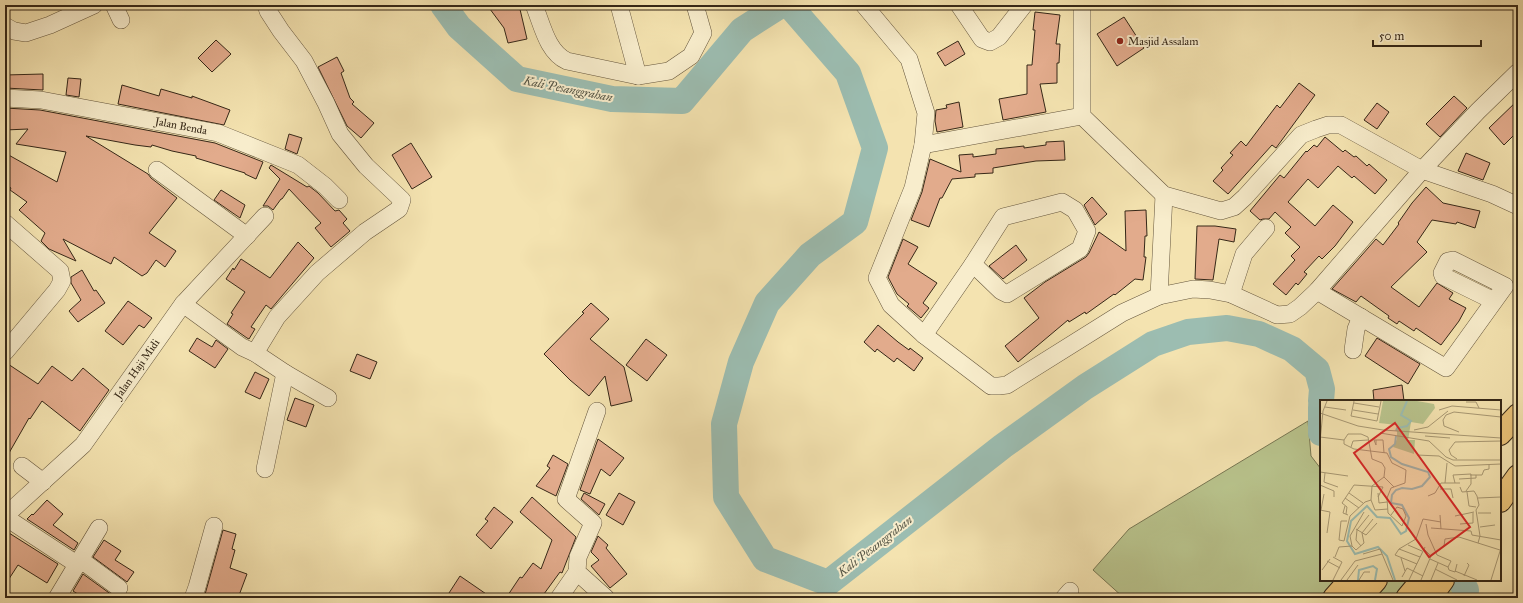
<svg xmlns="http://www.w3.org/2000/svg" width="1523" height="603" font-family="'IM FELL Great Primer',serif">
  <rect width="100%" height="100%" fill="#f4e3b0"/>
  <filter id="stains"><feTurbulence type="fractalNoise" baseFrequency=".005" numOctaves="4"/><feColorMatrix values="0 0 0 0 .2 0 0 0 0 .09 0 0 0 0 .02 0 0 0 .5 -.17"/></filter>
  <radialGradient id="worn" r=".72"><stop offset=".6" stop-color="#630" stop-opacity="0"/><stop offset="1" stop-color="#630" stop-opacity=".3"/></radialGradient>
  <path fill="#b9c48d" stroke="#777652" d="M1308 421 1311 456 1321 469V580H1448L1472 598H1124L1093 570 1129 529Z"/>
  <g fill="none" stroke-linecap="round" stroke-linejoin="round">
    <g stroke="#9cbdb1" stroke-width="26">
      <path d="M443 5 459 27 517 79 612 99 682 101 742 30 781 5"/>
      <path d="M789 5 848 73 875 148 855 222 810 255 767 303 741 362 724 424 726 497 765 559 828 583 1003 446 1085 387 1153 344 1188 332 1227 328 1259 334 1292 349 1317 370 1322 389 1321 401"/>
      <path d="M1321 407V433"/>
      <path d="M1460 580 1466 590 1464 598"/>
    </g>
  </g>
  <g fill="#e2ab8c" stroke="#352717">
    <path d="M487 5H519L527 39 508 43 504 28Z"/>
    <path d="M1035 12 1060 15 1056 44H1060L1059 63H1057V83L1040 84 1046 112 1003 120 999 99 1027 94V65H1032L1035 30H1033Z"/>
    <path d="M1124 17 1144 48 1117 66 1097 34Z"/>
    <path d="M216 40 231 54 212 72 198 58Z"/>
    <path d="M958 41 965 54 945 66 937 53Z"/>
    <path d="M337 57 344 71 341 73 350 98 354 102 352 104 374 123 361 138 347 126 318 67Z"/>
    <path d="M43 74V90L5 88V75Z"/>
    <path d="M68 78 81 79 79 97 66 95Z"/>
    <path d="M1299 83 1315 95 1276 148 1272 145 1228 194 1213 181 1223 170 1221 168 1233 155 1230 153 1241 141 1246 146 1277 105 1280 108Z"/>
    <path d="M122 85 159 96 161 89 192 98V96L230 110 224 125 118 104Z"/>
    <path d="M1454 96 1467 108 1440 137 1426 124Z"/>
    <path d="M1518 100V131L1504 145 1489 128Z"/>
    <path d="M959 102 963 127 937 132 935 121 936 110 947 108 946 105Z"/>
    <path d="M1377 103 1389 112 1377 129 1364 120Z"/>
    <path d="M5 108 40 110 215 143 263 162 256 179 245 174V173L196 158V156L172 151 152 145 151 147 135 145 86 136 148 174 151 178 177 198 149 233 176 251 165 267 156 260 147 273 142 276 114 257 111 264 63 239 76 261 49 249 41 241 45 233 19 210 27 202 10 190 11 188 5 184V153L57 182 66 152 16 144 28 129 5 130Z"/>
    <path d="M289 134 302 138 297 154 285 149Z"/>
    <path d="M1325 137 1343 152 1345 150 1354 157 1356 156 1367 166 1369 164 1387 180 1375 194 1354 176 1352 178 1338 166 1318 188 1308 179 1288 202 1315 226 1333 205 1353 222 1335 246 1322 259 1319 256 1304 272 1307 274 1298 285 1296 283 1286 295 1273 284 1295 260 1291 256 1300 247 1285 233 1291 227 1275 212 1269 219H1263L1260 220 1250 211 1280 175 1284 178 1306 151 1307 152 1314 145 1317 147Z"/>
    <path d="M1064 141 1065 160 1036 161 993 168V173L975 174V177L952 179 942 198H940L929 227 911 220 922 192 930 159 961 172 959 155 973 154V157L996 154V149L1024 146V148L1046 145V142Z"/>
    <path d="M411 143 432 177 412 189 392 155Z"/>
    <path d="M1466 153 1490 163 1483 180 1458 171Z"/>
    <path d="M271 165 307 187 309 186 318 193 335 211 339 210 347 219 343 223 350 231 331 247 315 228 321 223 289 189 282 199H281L273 210 268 206H263L280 179 269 168Z"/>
    <path d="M1426 187 1443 203 1480 211 1475 228 1457 222 1456 224 1432 220 1417 242 1427 252 1391 287 1419 307 1437 283 1453 293 1449 299 1466 308 1459 321 1441 345 1416 328 1414 331 1399 321 1397 324 1388 318 1389 316 1361 296 1356 302 1332 289 1376 239 1383 245 1399 224 1398 223 1412 203Z"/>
    <path d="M221 190 245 205 240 218 214 200Z"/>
    <path d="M1092 197 1107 214 1095 225 1084 205Z"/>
    <path d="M1146 210 1147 236H1145L1144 257H1146L1143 280 1135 279 1115 295 1114 294 1086 314 1085 312 1069 322 1068 320 1018 362 1005 346 1039 318 1024 298 1045 282 1086 257 1089 253 1099 232 1126 251 1125 211Z"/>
    <path d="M1197 226H1215L1236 229 1234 242 1219 239 1213 280 1195 279Z"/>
    <path d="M903 239 918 247 908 264 937 283 923 303 929 308 921 318 907 306 909 304 897 294 888 277Z"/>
    <path d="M298 242 314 258 271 309 266 305 251 327 255 329 249 339 247 338 227 324 233 314 231 313 245 292 226 279 233 268 234 270 241 259 270 278Z"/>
    <path d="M1016 245 1027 260 1003 279 989 266Z"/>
    <path d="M82 270 94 291 96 290 105 303 78 322 69 311 81 300 71 283V277Z"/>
    <path d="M128 301 152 318 144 328 139 325 123 345 105 331Z"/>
    <path d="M591 303 609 319 590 339 624 367 632 401 611 406 605 376 589 396 570 380 544 354 584 313 582 312Z"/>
    <path d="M878 325 898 342 909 350 910 348 923 358 914 371 897 358 894 362 877 349 875 352 864 342Z"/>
    <path d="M197 338 212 347 216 340 228 349 215 368 189 351Z"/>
    <path d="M1377 338 1420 364 1408 384 1365 356Z"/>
    <path d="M646 339 667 355 647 381 626 365Z"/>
    <path d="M357 354 377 362 370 379 350 371Z"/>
    <path d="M5 362 38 384 52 366 72 381 83 368 109 390 80 431 42 401 30 419 29 418 5 460Z"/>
    <path d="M255 372 269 379 260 399 245 392Z"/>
    <path d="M1402 385 1404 401H1374L1373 390Z"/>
    <path d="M295 398 314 405 306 427 287 420Z"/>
    <path d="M598 439 624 458 610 476 601 469 590 494 580 490Z"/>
    <path d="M553 455 568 464 556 496 536 486 550 468 547 466Z"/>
    <path d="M584 493 605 504 599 515 581 499Z"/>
    <path d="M619 493 635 502 623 525 606 515Z"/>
    <path d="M532 497 576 537 562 573 560 572 541 598H506L520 577 522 578 533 563 541 569 552 540 520 512Z"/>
    <path d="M47 500 63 514 53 525 78 543 74 550 27 519 32 514 33 515Z"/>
    <path d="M494 507 513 522 491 549 476 535 488 521 485 519Z"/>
    <path d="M223 530 236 534 232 549 235 550 230 568 247 574 238 598H204Z"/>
    <path d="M9 533 58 564 47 583 18 565 5 585V539Z"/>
    <path d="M598 536 608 545 606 548 627 574 610 588 591 566 599 560 591 552Z"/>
    <path d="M104 540 121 551 115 560 134 572 127 582 93 557Z"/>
    <path d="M83 574 112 595 110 598H84L73 591Z"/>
    <path d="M460 576 492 598H457L449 593Z"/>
  </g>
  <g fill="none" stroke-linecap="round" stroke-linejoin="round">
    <g stroke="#65563d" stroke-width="18">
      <g id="minor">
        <path d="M114 5 121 20"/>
        <path d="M534 5C542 24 547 52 567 61L638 76 669 71 691 56 703 33 695 5"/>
        <path d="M619 5 638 76"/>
        <path d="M864 5 909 59 926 113 923 145 913 188 877 278 891 305 924 335 991 386H999L1007 385 1122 313 1159 296 1193 289 1210 290 1231 294 1277 315 1290 314 1300 307 1317 291 1422 170 1478 111 1518 72"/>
        <path d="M959 5 982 39 990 42 999 37 1024 5"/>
        <path d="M1082 5V116L1164 195 1221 211 1234 207 1245 197 1301 135 1316 129 1328 125H1341L1422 170 1492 194 1518 206"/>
        <path d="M5 26 14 31 26 33 50 25 94 5"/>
        <path d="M5 98 41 100 218 133 298 165 325 186 339 200"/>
        <path d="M923 145 1082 116"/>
        <path d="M157 170 247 236"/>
        <path d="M1062 202 1075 210 1087 231 1080 249 1007 294 1001 291 973 264 1003 217Z"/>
        <path d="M5 223 60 271 62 281 57 290 5 352"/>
        <path d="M1317 291 1446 368 1505 286 1453 260 1448 261 1442 273 1443 276 1494 301"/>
        <path d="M1231 294 1244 254 1266 228"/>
        <path d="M1159 296 1164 195"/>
        <path d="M183 304 242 347 255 353 285 373 328 398"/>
        <path d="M924 335 973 264"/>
        <path d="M1353 350 1356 329 1361 317"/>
        <path d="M255 353 277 317 317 273 365 232 399 209 402 200 366 166 340 134 326 103 304 61 281 31 268 11 266 5"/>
        <path d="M597 411 566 499 593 523 578 557 577 572 606 598"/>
        <path d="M22 466 43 482"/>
        <path d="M265 469 285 373"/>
        <path d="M5 516 83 445 183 304 265 216"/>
        <path d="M5 517 78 565"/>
        <path d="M81 560 119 588"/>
        <path d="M57 598 99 528"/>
        <path d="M193 598 197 587 214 526"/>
        <path d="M559 598 577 572"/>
        <path d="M1064 598 1070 591"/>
      </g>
    </g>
    <g stroke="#352717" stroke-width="24">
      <g id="motorway">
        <path d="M1500 434 1518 415"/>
        <path d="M1500 501 1518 476"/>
        <path d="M1334 598 1350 580"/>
        <path d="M1360 598 1376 580"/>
        <path d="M1407 598 1422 580"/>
        <path d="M1430 598 1443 580"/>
      </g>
    </g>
    <use href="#minor" stroke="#f8edcc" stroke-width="17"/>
    <use href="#motorway" stroke="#eac278" stroke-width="22"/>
  </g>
  <circle fill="#8f2418" stroke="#f8edcc" stroke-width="1.5" cx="1120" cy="41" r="4"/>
  <g text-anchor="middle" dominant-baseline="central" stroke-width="4" stroke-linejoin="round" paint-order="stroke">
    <g font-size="11" fill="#352717" stroke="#f8edcc" text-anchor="start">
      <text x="1128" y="41">Masjid Assalam</text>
    </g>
    <g font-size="11" fill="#352717" stroke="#f8edcc">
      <text transform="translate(181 126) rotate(11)">Jalan Benda</text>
      <text transform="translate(137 369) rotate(-55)">Jalan Haji Midi</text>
    </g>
    <g font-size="12" font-style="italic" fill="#545445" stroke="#f8edcc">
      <text transform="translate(568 89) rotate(11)">Kali Pesanggrahan</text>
      <text transform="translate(875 546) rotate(-38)">Kali Pesanggrahan</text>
    </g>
  </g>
  <g transform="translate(1320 400)">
    <rect width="181" height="181" fill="#f4e3b0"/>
    <path d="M63 1H97L114 4 115 8 103 24 91 22 88 40H95L94 54 73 47 77 39V25L59 23Z" fill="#b9c48d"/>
    <path fill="none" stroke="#9cbdb1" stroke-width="2" d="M76 31 77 28 87 26 91 21 81 15 87 1M38 180 39 170 53 166 57 169 55 180M75 180 67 156 58 147 35 154 27 141 31 121 47 106 57 117 70 118 81 134 86 131 89 118 82 105 71 103 72 95 76 90 82 88 92 89 102 86 110 77 108 72 82 64 71 57 69 49 75 44 76 36"/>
    <path fill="none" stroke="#a89873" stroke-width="1" d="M34 1 31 16 57 21 61 1M146 2H156L159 8M34 3 59 7M5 7 26 10M33 10 58 14M119 10 132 6 181 10M0 13 38 26 63 30 181 38M94 30 108 27 128 11M139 32 124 26 123 20 126 15 134 12 181 17M60 33 109 41 126 57 133 60H181M105 36 130 38M0 37 24 40 28 34H41L48 37 52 59 62 63 65 68 64 77 52 86 51 100 55 110 68 109M24 40V44L34 49 67 53 72 63 86 70 85 83 71 88 67 98 68 113 82 126 86 116 83 109 77 107 71 115M56 40V45L54 40H63L64 53M0 42 3 11 7 1M31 47 33 41 48 40M97 55 119 56M119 56 135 66 181 64M137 59 131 55 129 50 135 42 181 41M0 72 28 76M5 73 4 82 18 87M150 75H162L164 70 169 69V65M64 77 74 87M139 79 156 78V75M125 83 127 63M135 83 133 75 151 74V84L146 91M0 85 14 91V97M140 87 142 92 154 91 157 96 159 105 156 110 160 136 158 143M120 89H131L133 98M147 92 149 106 156 107M29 93 43 103M58 93 59 103 67 102M108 96 115 93 121 83H140M25 98 39 108M158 98 181 97M25 106 23 113 28 115M0 110 10 112 7 133M1 110 4 94M44 112 30 136 32 146 36 150 44 143 42 133 53 119M158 113H171M26 114 27 107 22 103 34 85 63 87 58 97M120 115 121 129M135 116 154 112M27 121H21L19 140 24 141 30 116 45 102 51 100M106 124 108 135 117 155 131 161 128 167M140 124 153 123V113M160 127 175 125M111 128 151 131 152 135 181 140M36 129 46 135 57 123M88 145 102 151M41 146 36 140 37 130 49 115M124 146 125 139 139 137 180 150M79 149 96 139 103 119 121 122M43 154 60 149 73 180M15 157 19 147 32 146M81 158 85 171M110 159 128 167M7 161 20 168M97 164 75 155 79 149 100 157M128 167 129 170 135 172 137 164M115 169 137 180M2 170 10 159M135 171 157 180M144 176 149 165 147 163M82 177 87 168 103 176M13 180 22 162 13 157M21 180 35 161 62 154M27 180 38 165M39 180 44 172H50M89 180 105 147M101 180 111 156 104 149M111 180 118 163M171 180 181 148"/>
    <path fill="#d62828" fill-opacity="0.15" stroke="#d62828" stroke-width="2" d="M75 23 150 127 109 157 34 53Z"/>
    <rect width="181" height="181" fill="none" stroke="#352717" stroke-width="2"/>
  </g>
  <rect width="1523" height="603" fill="none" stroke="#f4e3b0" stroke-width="20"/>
  <rect x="6" y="6" width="1511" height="591" fill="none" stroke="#352717" stroke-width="2"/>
  <rect x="10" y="10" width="1503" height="583" fill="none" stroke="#352717"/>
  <path d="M1373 40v6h108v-6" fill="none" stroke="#352717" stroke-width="2"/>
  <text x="1379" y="40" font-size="12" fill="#352717" stroke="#f8edcc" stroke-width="3" paint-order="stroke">50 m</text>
  <rect width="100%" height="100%" filter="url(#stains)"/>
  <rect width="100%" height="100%" fill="url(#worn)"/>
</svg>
